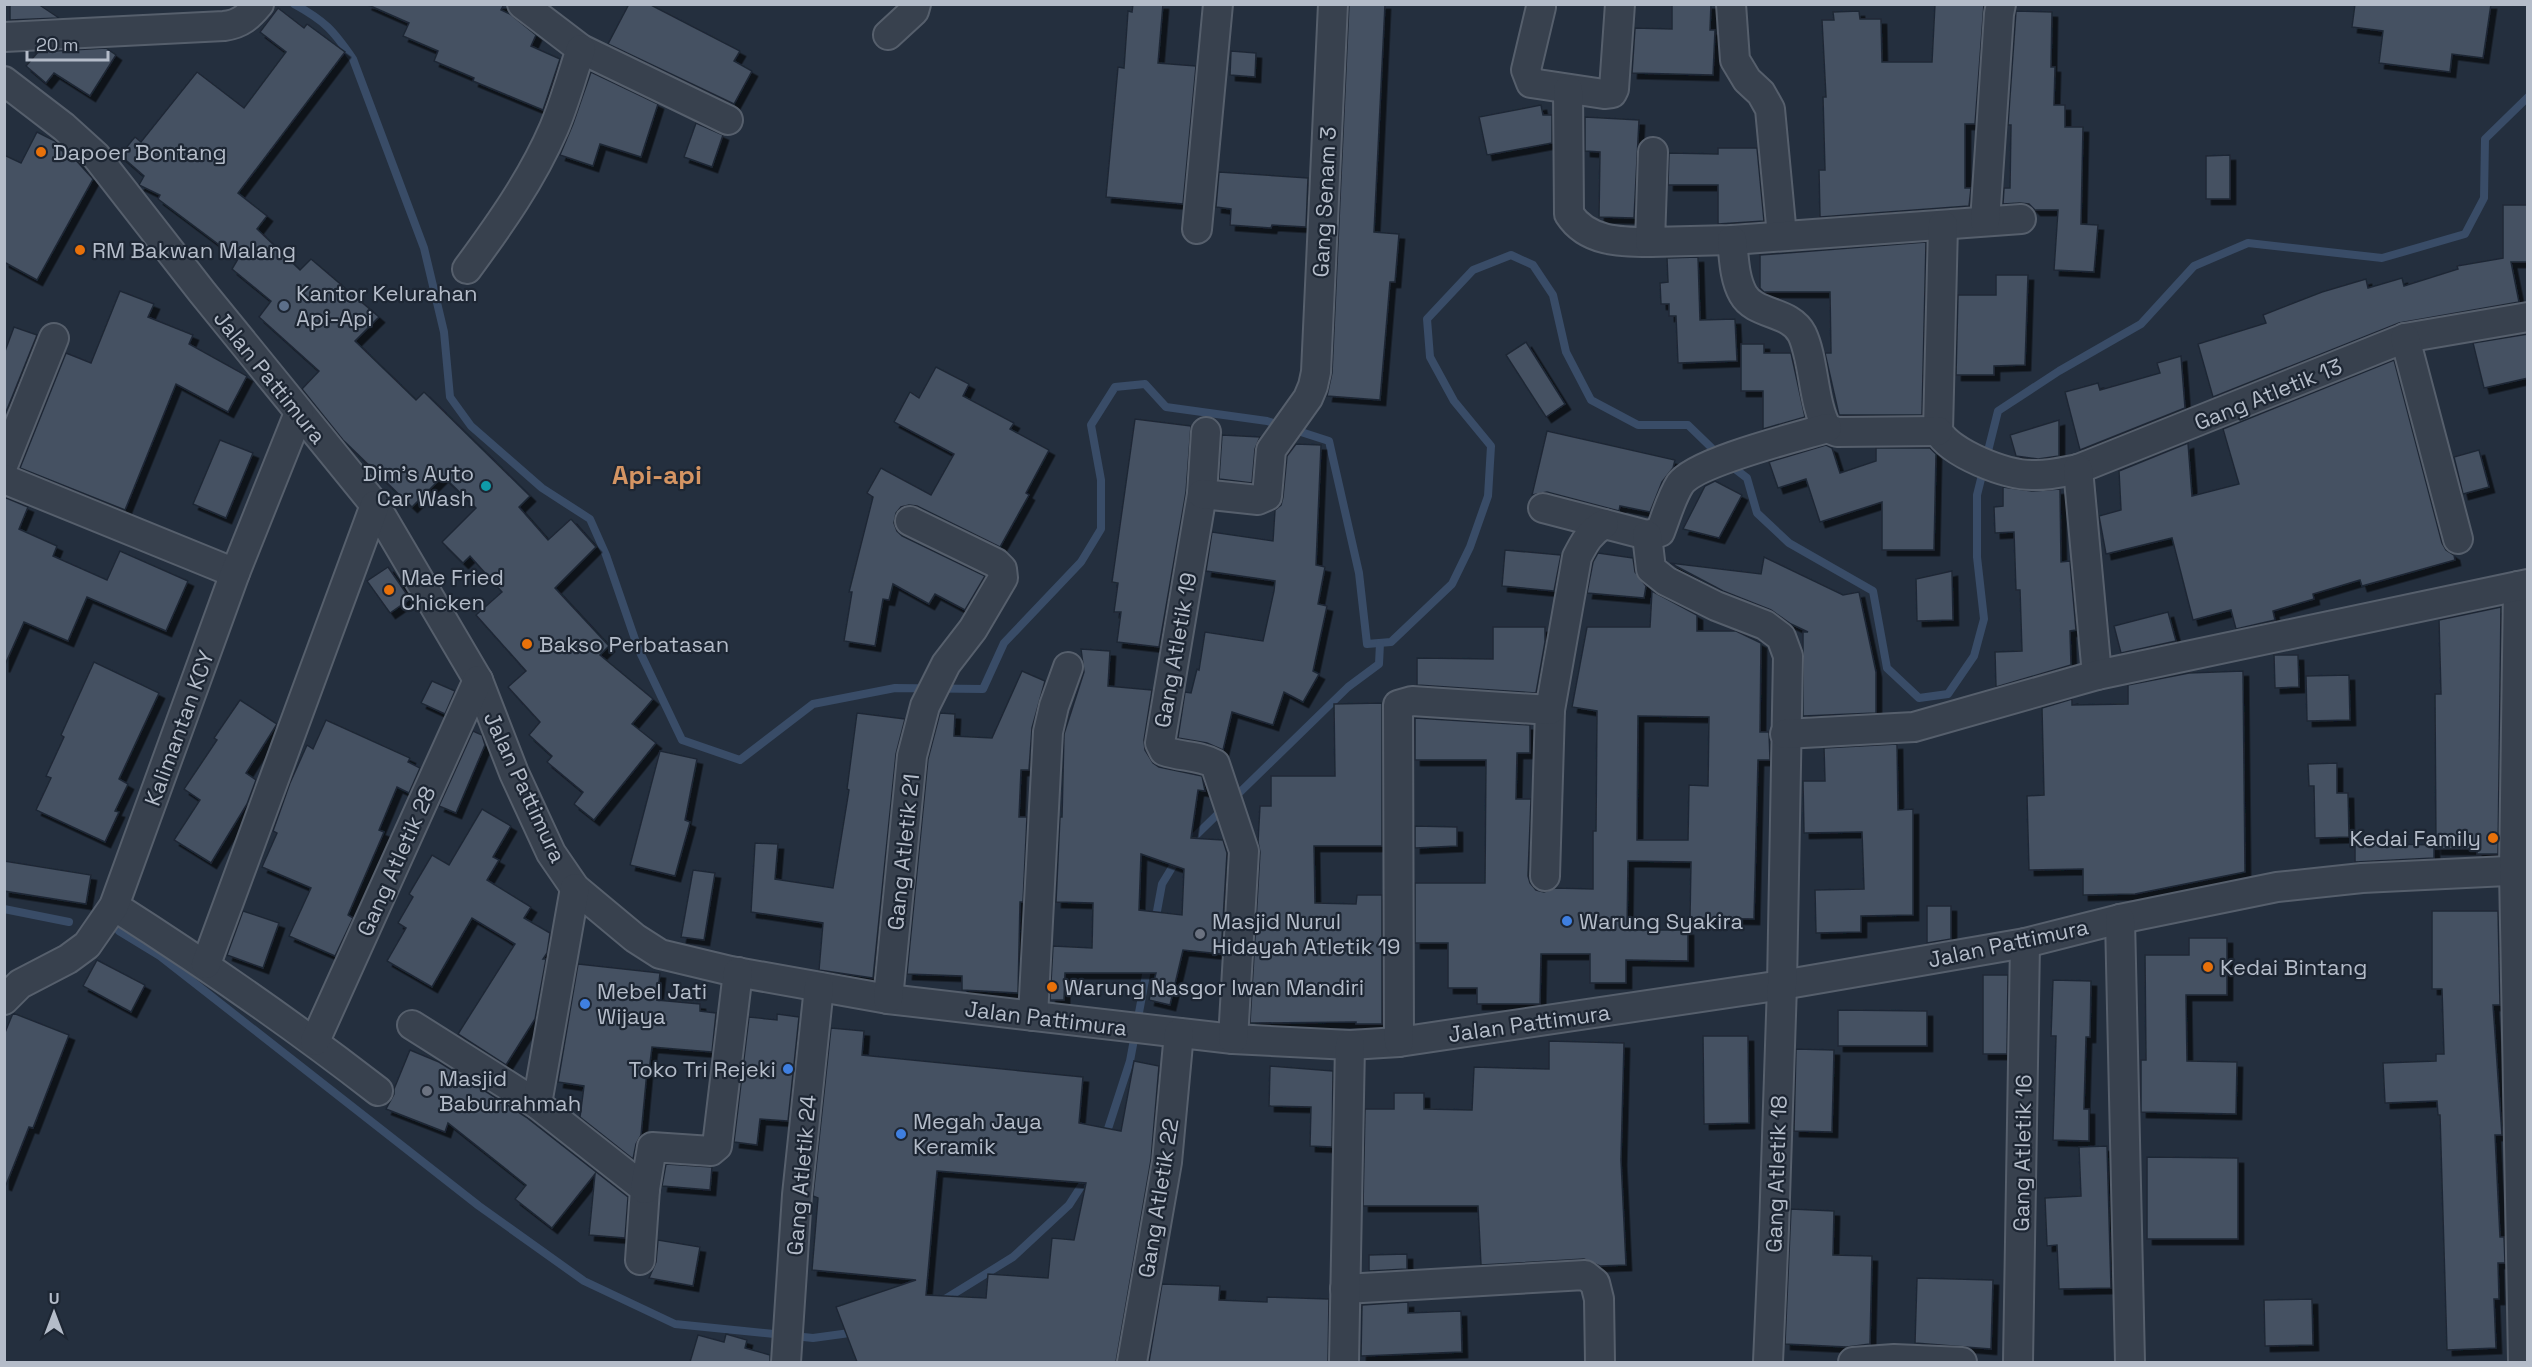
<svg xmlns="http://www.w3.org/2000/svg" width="2532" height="1367" font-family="'Space Grotesk',sans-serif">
  <defs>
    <filter id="shadow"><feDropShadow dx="5.5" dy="5.5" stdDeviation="0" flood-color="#0009"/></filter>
  </defs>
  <rect width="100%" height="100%" fill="#242f3e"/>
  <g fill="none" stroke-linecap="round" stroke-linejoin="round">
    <g stroke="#394c67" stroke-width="8">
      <path d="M294 4C325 21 333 30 353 59L424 248 444 332 450 397 471 426 542 488 590 519 606 555 638 648 682 740 740 760 813 704 895 688 983 689 1004 643 1081 562 1101 529V480L1091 425 1115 387 1145 384 1166 407 1267 421 1329 441 1359 573 1367 644 1391 642 1452 584 1470 547 1488 496 1491 446 1454 401 1430 357 1427 319 1473 270 1511 255 1533 265 1553 295 1566 352 1591 400 1638 425H1688L1720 456"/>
      <path d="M1730 465 1747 478 1757 513 1789 543 1873 591 1887 668 1919 698 1948 694 1974 656 1984 619 1977 557V495L1998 411 2059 371 2141 324 2194 266 2248 243 2382 258 2465 234 2484 198 2485 139 2528 97"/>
      <path d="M1233 799 1348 687 1379 664 1380 643"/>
      <path d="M1186 845 1224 808"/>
      <path d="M4 909 69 922"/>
      <path d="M1155 922 1162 884 1179 856"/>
      <path d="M119 931 160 956 479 1206 584 1281 675 1324 813 1338 857 1332"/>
      <path d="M1105 1138 1130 1061 1148 964"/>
      <path d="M942 1301 1013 1257 1069 1205 1089 1174"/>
    </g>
  </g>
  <g fill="#455162" stroke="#1f2835" stroke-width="1.5" fill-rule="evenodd" filter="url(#shadow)">
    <path d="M10 4H38L59 18 10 20Z"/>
    <path d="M366 4H504L501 10 510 14 536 35 531 46 560 59 543 110 473 81 474 78 434 61 438 51 403 36 409 23Z"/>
    <path d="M629 4H649L740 51 734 61 752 71 734 104 608 44Z"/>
    <path d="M1133 4H1163L1158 63 1196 66 1183 204 1106 197 1118 67 1124 68 1128 11 1132 12Z"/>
    <path d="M1349 4H1385L1374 232 1399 234 1395 282H1390L1380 400 1327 396 1332 373Z"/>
    <path d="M1672 4H1711L1710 30H1715L1713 75 1632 73 1635 28 1672 29Z"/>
    <path d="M1935 4H1984L1975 124H1965V188H1971L1969 206 1820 217 1819 170H1825L1823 97H1826L1822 20H1834L1833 12 1859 11 1860 19H1881L1882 62H1932Z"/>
    <path d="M2355 4H2491L2483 58 2452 54 2450 72 2379 63 2383 31 2352 27Z"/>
    <path d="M278 8 304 28 307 24 345 52 238 193 267 216 257 229 300 270 311 259 379 317 355 341 416 400 424 392 530 496 519 507 548 540 571 519 596 547 555 588 609 646 600 655 653 699 632 724 656 743 594 820 574 804 583 792 547 762 552 756 529 735 540 722 508 687 526 671 476 615 502 592 470 556 463 563 442 542 476 508 443 476 412 507 343 440 302 389 319 371 259 317 271 301 232 269 238 259 158 199 160 195 139 185 144 176 120 155 135 137 141 142 197 72 244 108 286 52 260 32Z"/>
    <path d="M2016 11 2052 12 2051 67H2055L2054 105H2065V127H2083L2081 224 2098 225 2094 272 2054 270 2058 210H2035L2029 204 2020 203 2003 204 2004 188H2010L2011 125H2008Z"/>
    <path d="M106 48 116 55 90 96 54 73 46 83 26 66 38 52Z"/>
    <path d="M1231 51 1256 53 1255 77 1230 75Z"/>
    <path d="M591 72 658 104 641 157 600 144 593 166 560 155 573 124Z"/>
    <path d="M1541 105 1543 115H1552V143L1487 155 1479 117Z"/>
    <path d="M1585 117 1639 120 1634 218 1599 217 1600 152 1585 151Z"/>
    <path d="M696 123 723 135 712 167 684 157Z"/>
    <path d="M37 132 55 141 59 145 57 148 72 156 93 179 37 280 4 262V155L21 163Z"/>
    <path d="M1718 148H1757L1764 221 1718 224V185H1668L1669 153 1718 154Z"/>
    <path d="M2230 155V199H2206V156Z"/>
    <path d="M1219 172 1308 178 1306 227 1272 225 1271 228 1230 225 1231 209 1216 207Z"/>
    <path d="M2503 205H2528V262H2511L2519 302 2399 323 2213 397 2198 344 2266 323 2263 315 2322 292 2366 279 2368 288 2402 278 2404 286 2458 269 2457 266 2503 258Z"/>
    <path d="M1926 242 1922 415H1839L1825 353H1831L1830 292H1764L1760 288V255Z"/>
    <path d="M1698 257 1700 320 1735 319 1737 361 1678 363 1676 316H1669V304H1661L1660 283 1668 282 1667 258Z"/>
    <path d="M1996 275H2028L2025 365 1994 366V375H1956L1958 295H1996Z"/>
    <path d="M120 291 154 304 148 317 193 335 189 344 247 376 228 412 176 384 125 510 20 468 66 353 91 363Z"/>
    <path d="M14 327 37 335 4 417V354Z"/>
    <path d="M2528 334V378L2484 388 2473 343Z"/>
    <path d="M1526 342 1565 404 1546 417 1506 355Z"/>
    <path d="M1741 344H1764V353H1791L1805 417 1763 429V391H1741Z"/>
    <path d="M2181 356 2185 408 2080 450 2065 392 2098 383 2100 390 2160 373 2157 363Z"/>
    <path d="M2394 360 2442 543 2446 550 2454 555 2455 560 2362 586 2360 580 2313 594 2314 599 2273 611 2275 620 2236 629 2231 610 2193 620 2172 538 2106 554 2099 516 2121 510 2119 471 2188 443 2192 496 2239 484 2223 429Z"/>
    <path d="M936 367 969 384 963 396 1014 423 1010 429 1049 450 1026 493 1029 495 1000 547 917 506 909 505 901 507 896 513 894 523 897 531 902 536 985 576 965 610 935 594 929 604 893 584 889 600 883 599 875 646 844 641 852 592H849L873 497 867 493 881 468 931 495 954 454 894 422 910 392 919 398Z"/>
    <path d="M1135 419 1191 426 1186 492 1159 647 1117 642 1121 612H1114L1118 583 1112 582Z"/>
    <path d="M2059 420V456L2038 459 2016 456 2010 435Z"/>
    <path d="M1547 431 1675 460 1673 468 1662 482 1650 512 1620 506 1619 511 1547 492 1532 495Z"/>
    <path d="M1222 435 1260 437 1255 449 1252 483 1219 479Z"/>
    <path d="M220 440 253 453 226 518 193 504Z"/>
    <path d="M1296 444 1321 445 1316 565 1325 567 1318 604 1327 606 1313 671 1319 674 1303 702 1284 692 1273 725 1232 712 1223 750 1207 743 1178 738 1185 692 1191 693 1197 669 1199 670 1205 632 1263 641 1274 591 1275 581 1206 571 1212 532 1273 541 1275 510 1281 505 1283 497 1287 456Z"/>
    <path d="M1826 445 1832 448 1840 473 1876 461V448H1930L1936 454 1934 550H1882V502L1820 522 1806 479 1778 488 1769 462Z"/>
    <path d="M2479 450 2489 487 2463 494 2454 457Z"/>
    <path d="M1715 481 1742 495 1719 538 1683 529 1705 486Z"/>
    <path d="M2003 487 2032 491 2060 489 2061 562 2070 561 2076 630 2070 631 2071 665 1996 687 1995 652 2022 651 2020 590H2016L2014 532 1995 533 1994 507 2003 506Z"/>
    <path d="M4 497 28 507 19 529 57 546 53 556 107 580 120 551 188 581 166 631 87 597 68 641 24 622 4 667Z"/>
    <path d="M1505 550 1561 555 1554 591 1502 586Z"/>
    <path d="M1598 553 1633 558 1635 572 1646 586 1644 598 1587 593 1593 562Z"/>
    <path d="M1764 557 1843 595 1859 592 1876 672V713L1803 716V632H1808L1791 624 1771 610 1723 591 1670 563 1761 574Z"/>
    <path d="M388 567 410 599 390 613 367 581Z"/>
    <path d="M1952 571 1953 620 1917 621 1916 579Z"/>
    <path d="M1652 591 1697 615V631H1736L1761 643 1760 732H1769L1770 760H1758L1754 919 1690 918 1691 862 1628 861 1627 930H1688V961L1626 960V983H1590V954H1541L1540 1004H1477V988H1448V943H1415V883H1485L1486 760H1415V718L1530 725V753H1517L1516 799H1531L1528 876 1530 883 1536 890 1544 892 1555 888 1593 889V831H1596L1597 711 1572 707 1587 627H1650ZM1638 716 1709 717 1708 786 1689 785 1688 840H1637Z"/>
    <path d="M2501 607 2498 854H2477V849H2436L2435 694H2441L2439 620Z"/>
    <path d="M2168 612 2176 641 2121 653 2114 626Z"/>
    <path d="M1493 627H1545V642L1536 693 1417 685V658L1493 659Z"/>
    <path d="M1081 649 1110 651 1108 686 1152 690 1144 740 1145 750 1153 763 1159 767 1202 776 1205 791 1198 790 1191 838 1223 840 1227 853 1221 954 1183 950 1170 1005 1149 1000 1156 973H1065L1064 1000H1050L1053 946 1092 948 1093 903 1056 902 1060 817H1062L1064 734 1084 672ZM1141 854 1184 869 1182 915 1139 910Z"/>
    <path d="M2274 655H2298L2299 687 2275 688Z"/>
    <path d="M94 662 159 693 119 779 128 784 115 811 119 812 105 842 36 810 51 778 46 776 64 737 61 735Z"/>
    <path d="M1022 671 1045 681 1032 728 1029 770H1021L1019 817H1027L1023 902H1020L1018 993 962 990V976L907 974 928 759 940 713 955 714 954 736 992 738Z"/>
    <path d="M2243 671 2245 872 2135 894 2083 895V869L2029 870 2027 796 2044 795 2042 708 2072 699V705L2128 704V685L2189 673Z"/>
    <path d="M2349 675 2350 720 2307 721 2306 676Z"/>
    <path d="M432 681 455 691 445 714 421 703Z"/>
    <path d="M240 700 277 724 246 773 256 780 247 804 211 863 174 840 200 800 184 789 217 740 214 738Z"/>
    <path d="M1382 703V846H1314L1315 903 1356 904 1357 895H1382V1024H1356V1022L1250 1023 1260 852 1258 842 1260 806H1271V776H1335L1334 704Z"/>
    <path d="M857 713 905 719 896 754 873 978 819 970 823 923 751 912 755 843 778 844 775 879 833 888 849 790 847 789Z"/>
    <path d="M326 720 410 758 408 762 420 768 409 793 397 787 379 830 384 832 348 915 353 918 335 956 289 936 311 888 262 867 277 833 273 831 290 783 307 745 313 749Z"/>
    <path d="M473 731 482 735 485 745 456 813 439 806Z"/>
    <path d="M1897 744 1898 810 1913 809V915L1861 916V932L1816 933 1815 890 1864 889 1862 832 1804 833 1803 781H1825L1824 748Z"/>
    <path d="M660 751 697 759 685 820 690 822 675 876 630 865Z"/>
    <path d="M2337 763V793H2348L2349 837 2315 838 2314 786H2309L2308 764Z"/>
    <path d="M482 809 511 826 493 857 499 860 487 880 531 907 524 918 550 933 547 953 543 959H546L535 1019 506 1065 458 1034 515 944 472 918 432 987 387 961 406 928 398 923 413 897 409 894 432 855 449 865Z"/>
    <path d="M1415 826 1457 827V846L1415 848Z"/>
    <path d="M2355 843 2434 845V858L2355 862Z"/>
    <path d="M4 861 91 875 86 904 4 891Z"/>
    <path d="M693 870 715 873 704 940 681 937Z"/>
    <path d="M1927 906H1951V939L1927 943Z"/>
    <path d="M243 911 279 923 263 968 227 955Z"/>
    <path d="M2432 911H2498L2500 1005H2493L2502 1135H2495L2500 1237H2504L2505 1263H2498L2499 1299H2494L2496 1348 2447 1350 2440 1115H2438L2437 1101 2385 1103 2383 1063 2436 1061V1054H2444L2442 989H2432Z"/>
    <path d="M2189 938H2227V995H2186L2187 1061 2237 1062 2236 1114 2141 1112V1060H2146L2145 955H2189Z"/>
    <path d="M97 960 145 985 131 1012 83 986Z"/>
    <path d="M578 964 660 973 657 1000 700 1004V1011L716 1013 712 1052 652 1047 649 1071H647L641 1135 636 1144 633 1159 580 1117 584 1086 558 1082Z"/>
    <path d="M1983 975H2008L2007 1054H1983Z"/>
    <path d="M2053 980 2091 981 2090 1037H2086L2084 1109H2089V1141L2053 1140 2056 1036H2051Z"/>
    <path d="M1838 1010 1927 1011V1046H1838Z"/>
    <path d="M13 1013 69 1035 33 1128 29 1127 6 1185 4 1184V1035Z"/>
    <path d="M777 1014 799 1017 788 1121 760 1119 757 1145 734 1142 749 1017 777 1020Z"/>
    <path d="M831 1028 864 1031 862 1055 1083 1077 1079 1123 1121 1131 1134 1061 1159 1066 1151 1160 1116 1362H857L836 1307 916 1280 812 1270 818 1198 813 1196ZM937 1171 1086 1183 1074 1240 1052 1238 1048 1278 988 1274 986 1298 926 1295Z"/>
    <path d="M1703 1036H1748L1749 1123 1704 1124Z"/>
    <path d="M1549 1041 1624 1043 1621 1160 1626 1265 1600 1266 1584 1259 1481 1265 1478 1206H1363L1365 1109H1394V1093H1424V1109L1472 1110 1474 1067 1549 1069Z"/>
    <path d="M1796 1049 1834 1050 1832 1132 1794 1131Z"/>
    <path d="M410 1050 439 1062 526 1117 628 1197 625 1238 589 1235 595 1174 552 1228 515 1199 526 1185 448 1123 445 1132 386 1109 394 1094V1089Z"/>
    <path d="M1270 1066 1333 1071 1332 1147 1310 1146 1311 1107 1269 1106Z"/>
    <path d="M2107 1146 2111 1288 2059 1289 2057 1245 2047 1246 2045 1198 2081 1196 2079 1147Z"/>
    <path d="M2147 1157 2238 1158V1239H2147Z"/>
    <path d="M666 1164 712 1167 710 1190 662 1186Z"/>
    <path d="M1791 1209 1834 1211 1833 1255 1872 1256 1870 1344 1847 1347 1785 1344Z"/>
    <path d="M658 1240 700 1247 693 1286 649 1278 656 1262Z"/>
    <path d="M1407 1254V1269L1369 1271V1255Z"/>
    <path d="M1917 1278 1993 1280 1991 1349 1915 1343Z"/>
    <path d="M1162 1284 1220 1286 1219 1300 1267 1302V1297L1329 1299 1328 1362H1149Z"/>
    <path d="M2312 1299 2313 1345 2265 1346 2264 1300Z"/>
    <path d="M1408 1302V1313L1461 1311 1462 1352 1361 1356 1362 1305Z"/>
    <path d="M726 1334 747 1340 745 1348 770 1355V1362H690L698 1335 724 1342Z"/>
  </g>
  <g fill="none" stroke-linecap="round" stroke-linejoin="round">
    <g stroke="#565f6c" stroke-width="32">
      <g id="minor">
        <path d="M522 4 581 49 728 120"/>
        <path d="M1731 4 1735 60 1747 80 1761 93 1770 109 1782 236"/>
        <path d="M1541 7 1526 70 1531 83 1604 94 1612 93 1614 89 1620 4"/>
        <path d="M888 35 914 11 916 4"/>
        <path d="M4 37 224 26C241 24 249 16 259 4"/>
        <path d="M4 81 64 127 96 156 202 292 375 505 478 680 514 773 551 853 575 888 635 938 660 954 731 971 888 999 1233 1039 1350 1045 1399 1042 1782 985 2025 943 2120 919 2277 887 2362 878 2528 870"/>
        <path d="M1568 90 1569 214C1587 242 1621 242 1650 242"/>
        <path d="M1653 152 1650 242 1732 240 2021 219"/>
        <path d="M1985 221 1999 14 2001 4"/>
        <path d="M1943 225 1938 431C1951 454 2006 475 2032 475 2048 476 2063 472 2078 469L2405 338 2528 317"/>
        <path d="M1197 229 1218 4"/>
        <path d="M1732 240C1734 257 1734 278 1743 294 1755 316 1790 310 1802 334 1814 359 1813 404 1827 428L1837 432 1938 431"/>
        <path d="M467 269C500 224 532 179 554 128 565 102 572 75 581 49"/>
        <path d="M2405 338 2458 539"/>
        <path d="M1206 432 1202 494 1160 743 1164 751C1181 757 1199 755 1215 764L1244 851 1233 1039"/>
        <path d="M4 463 54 338"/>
        <path d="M2078 469 2097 675"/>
        <path d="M4 479 235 573"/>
        <path d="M1202 494 1258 500 1267 496 1271 450 1308 398 1313 386 1316 372 1333 4"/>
        <path d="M1543 508 1647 535 1660 532C1666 517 1671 498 1680 484 1695 462 1797 437 1827 428"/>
        <path d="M1647 535 1651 569 1666 581 1716 606 1765 625 1781 637 1788 656 1782 985 1774 1228 1768 1362"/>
        <path d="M2518 586 2514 870 2523 1362"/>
        <path d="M1785 734 1914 727 2097 675 2528 584"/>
        <path d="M1545 876 1550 710"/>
        <path d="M114 906C205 964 293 1025 378 1091"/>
        <path d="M2120 919 2130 1362"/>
        <path d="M206 964 375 505"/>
        <path d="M888 999 912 756 925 706 946 664 973 629 1003 578 1002 569 996 563 910 521"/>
        <path d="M4 1000 20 984 68 959 87 945 114 906 235 573 299 413"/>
        <path d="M1033 1016 1048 732 1054 706 1068 667"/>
        <path d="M412 1025 537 1104 645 1189 640 1260"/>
        <path d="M315 1041 478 680"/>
        <path d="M1399 1042 1398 705 1412 701 1550 710 1577 557C1584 543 1590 532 1604 524"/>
        <path d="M537 1104 575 888"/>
        <path d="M645 1189 652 1147 711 1151 717 1146 738 972"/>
        <path d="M1345 1289 1585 1275 1595 1283 1599 1299 1600 1362"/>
        <path d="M786 1362 797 1195 819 987"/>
        <path d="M1132 1362 1167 1162 1179 1033"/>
        <path d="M1344 1362 1350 1045"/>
        <path d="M1853 1362 1894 1359 1962 1362"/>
        <path d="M2018 1362 2025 943"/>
      </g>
    </g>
    <use href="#minor" stroke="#38414e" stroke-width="28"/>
  </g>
  <g fill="#e8710a" stroke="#1d2633" stroke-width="2">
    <circle cx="41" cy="152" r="6"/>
    <circle cx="80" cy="250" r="6"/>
    <circle cx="389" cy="590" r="6"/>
    <circle cx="527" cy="644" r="6"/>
    <circle cx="2493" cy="838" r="6"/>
    <circle cx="2208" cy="967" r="6"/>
    <circle cx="1052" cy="987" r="6"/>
  </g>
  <circle fill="#5c6f8a" stroke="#1d2633" stroke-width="2" cx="284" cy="306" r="6"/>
  <circle fill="#0f9aa8" stroke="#1d2633" stroke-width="2" cx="486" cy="486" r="6"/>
  <g fill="#3f7fe0" stroke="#1d2633" stroke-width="2">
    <circle cx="1567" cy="921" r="6"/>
    <circle cx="585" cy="1004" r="6"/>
    <circle cx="788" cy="1069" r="6"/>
    <circle cx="901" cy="1134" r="6"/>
  </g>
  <g fill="#6b7280" stroke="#1d2633" stroke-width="2">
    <circle cx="1200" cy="934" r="6"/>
    <circle cx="427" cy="1091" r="6"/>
  </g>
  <g text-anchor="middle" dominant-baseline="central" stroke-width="4.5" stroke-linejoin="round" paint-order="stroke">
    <g font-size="22" fill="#b4bcc9" stroke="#1d2633" text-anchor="start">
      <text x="53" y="152">Dapoer Bontang</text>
      <text x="92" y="250">RM Bakwan Malang</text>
      <text x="296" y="293">Kantor Kelurahan<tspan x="296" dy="25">Api-Api</tspan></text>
      <text x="474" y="473" text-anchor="end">Dim's Auto<tspan x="474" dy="25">Car Wash</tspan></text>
      <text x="401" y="577">Mae Fried<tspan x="401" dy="25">Chicken</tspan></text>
      <text x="539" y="644">Bakso Perbatasan</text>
      <text x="2481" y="838" text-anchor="end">Kedai Family</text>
      <text x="1212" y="921">Masjid Nurul<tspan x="1212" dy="25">Hidayah Atletik 19</tspan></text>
      <text x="1579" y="921">Warung Syakira</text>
      <text x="2220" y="967">Kedai Bintang</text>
      <text x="1064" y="987">Warung Nasgor Iwan Mandiri</text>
      <text x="597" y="991">Mebel Jati<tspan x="597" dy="25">Wijaya</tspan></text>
      <text x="776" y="1069" text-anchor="end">Toko Tri Rejeki</text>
      <text x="439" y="1078">Masjid<tspan x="439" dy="25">Baburrahmah</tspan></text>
      <text x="913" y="1121">Megah Jaya<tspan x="913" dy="25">Keramik</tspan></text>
    </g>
    <g font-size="22" fill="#b4bcc9" stroke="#1d2633">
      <text transform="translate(1324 202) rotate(-87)">Gang Senam 3</text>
      <text transform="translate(270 377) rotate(51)">Jalan Pattimura</text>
      <text transform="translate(2268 394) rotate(-22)">Gang Atletik 13</text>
      <text transform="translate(1175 650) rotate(-80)">Gang Atletik 19</text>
      <text transform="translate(179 728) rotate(-70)">Kalimantan KCY</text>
      <text transform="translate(525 787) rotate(65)">Jalan Pattimura</text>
      <text transform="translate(903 852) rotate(-84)">Gang Atletik 21</text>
      <text transform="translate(396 861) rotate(-66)">Gang Atletik 28</text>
      <text transform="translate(2008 943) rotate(-12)">Jalan Pattimura</text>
      <text transform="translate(1046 1018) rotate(7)">Jalan Pattimura</text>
      <text transform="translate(1529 1023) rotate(-8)">Jalan Pattimura</text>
      <text transform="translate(2022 1153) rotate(-89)">Gang Atletik 16</text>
      <text transform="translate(1776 1174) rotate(-88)">Gang Atletik 18</text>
      <text transform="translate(801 1175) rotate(-85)">Gang Atletik 24</text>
      <text transform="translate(1158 1198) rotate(-81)">Gang Atletik 22</text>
    </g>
    <g font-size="26" font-weight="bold" fill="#d59563" stroke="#1d2633">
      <text x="657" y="475">Api-api</text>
    </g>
  </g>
  <rect width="2532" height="1367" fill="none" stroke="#b4bcc9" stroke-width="12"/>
  <g transform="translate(54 1313)" stroke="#1d2633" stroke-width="4.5" paint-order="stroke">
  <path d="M0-4.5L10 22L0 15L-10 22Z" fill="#b4bcc9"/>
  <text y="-9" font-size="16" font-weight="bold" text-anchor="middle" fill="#b4bcc9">U</text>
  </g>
  <path d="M27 51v9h81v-9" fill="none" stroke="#b4bcc9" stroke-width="3"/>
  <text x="36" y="51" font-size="18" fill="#b4bcc9" stroke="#1d2633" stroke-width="4.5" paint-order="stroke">20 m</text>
</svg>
